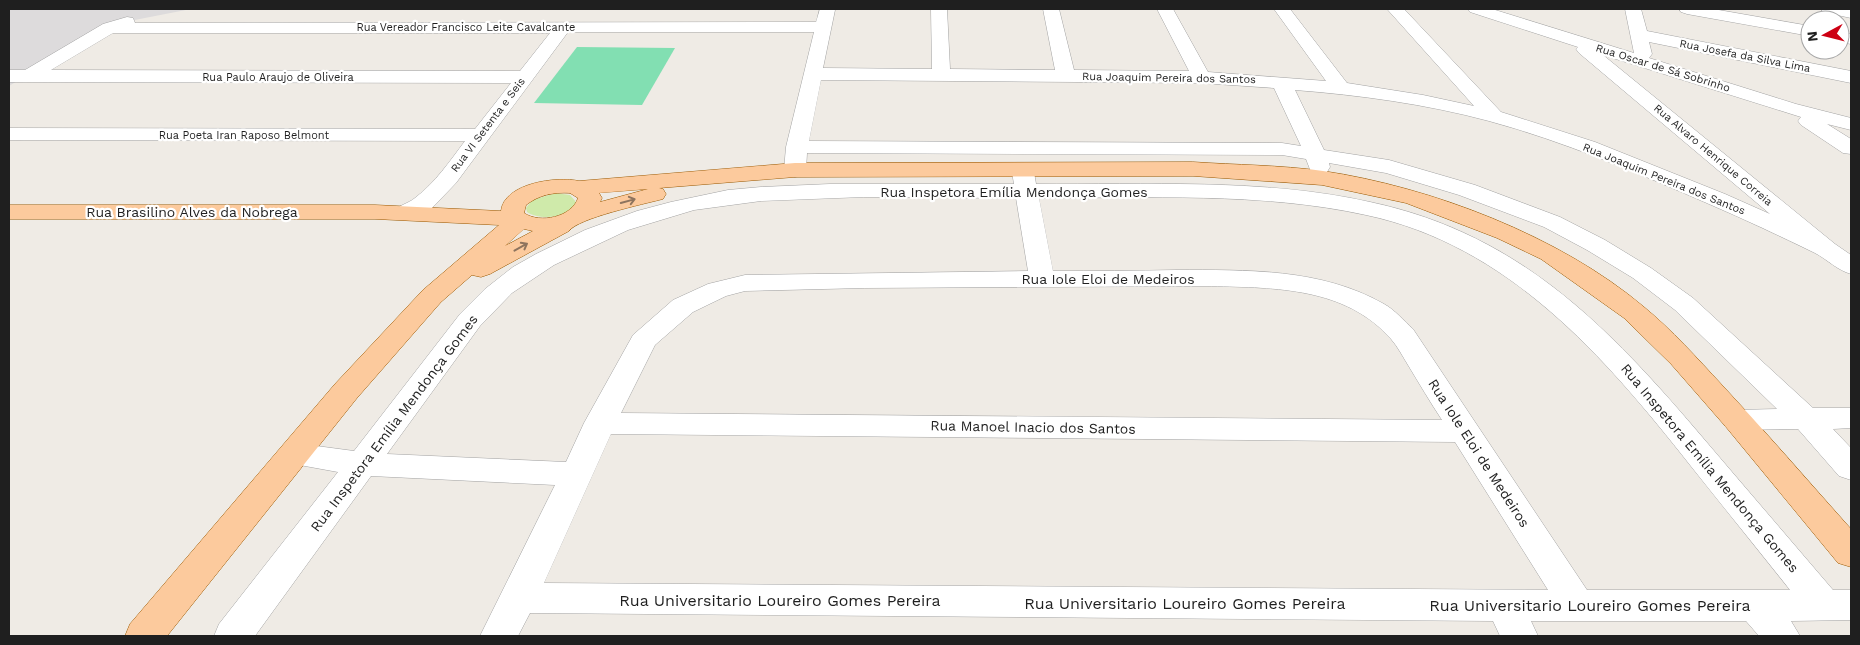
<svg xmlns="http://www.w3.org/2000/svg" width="1860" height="645" font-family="'Work Sans',sans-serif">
  <rect width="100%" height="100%" fill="#efebe5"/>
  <path fill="#dddbdc" d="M9 9H191L109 25 9 86Z"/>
  <path fill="#cfeaaa" d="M556 193 570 195 576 202C570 218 540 221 527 212L526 208 532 200Z"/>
  <path fill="#82dfb2" d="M577 47 675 48 642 105 534 103Z"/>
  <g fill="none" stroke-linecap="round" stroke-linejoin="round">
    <g stroke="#a3a3a3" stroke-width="1">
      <g id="minor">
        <path d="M820 9 835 10 823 68 932 69 931 9H947L950 69 1055 70 1043 9H1059L1074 70 1189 71 1157 9H1173L1208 72 1326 81 1274 9H1290L1347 83 1423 95 1474 106 1387 9H1404L1501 112 1595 142 1725 194 1770 214 1579 53 1576 49 1578 47 1470 12 1468 9H1492L1634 53 1625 9H1641L1647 31 1851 71V83L1649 42 1652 54 1649 58 1796 104 1851 118V130L1827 124 1851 139V154L1843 153 1801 125 1798 121 1801 117 1603 55 1835 244 1851 255V274C1837 270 1828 260 1815 253 1780 236 1744 219 1709 204 1638 173 1563 141 1489 121 1426 104 1359 95 1295 90L1324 150 1389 160 1475 185 1560 217 1605 240 1651 268 1693 298 1813 408H1851V428L1833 429 1851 448V480L1839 476 1798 429 1737 430 1726 427 1722 420 1726 413 1737 410 1777 409 1675 310 1633 278 1587 250 1544 227 1459 195 1386 173 1329 163 1330 167 1327 172 1319 174 1311 172 1306 159 1282 155 807 153 806 170 803 175 795 177 787 175 784 170 786 147 814 32H568L456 183 431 209 412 218 404 220 396 218 392 213C398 205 408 204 415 198 435 183 450 161 465 141L9 140V128L475 129 511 83 9 82V70H25L103 24 127 17 133 18 135 23 816 22ZM113 33H550L520 71 51 70ZM821 80 1201 83 1274 88 1301 146 1282 143 809 141Z"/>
        <path d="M1679 9H1713L1810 26V36L1687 14 1681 12Z"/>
        <path d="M1821 9H1851V18L1823 12Z"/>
        <path d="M1840 32 1851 34V44L1840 42Z"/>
        <path d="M1023 165 1031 167 1034 172 1036 184C1146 185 1263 178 1370 202 1526 235 1616 335 1715 452 1754 498 1794 544 1833 590H1851V620L1791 621 1800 636H1759L1746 621H1531L1538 636H1500L1493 621 530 613 518 636H480L555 485 371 476 255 636H214L219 624 338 472 283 462 278 454 283 446 294 443 354 451 460 314 485 289 513 267 536 254 585 230 637 211 671 202 728 190 761 187 830 184H1014L1012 172 1015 167ZM864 197 1016 198 1028 271 745 275 708 284 673 300 633 335 584 423 566 462 387 454 480 326 512 293 554 265 628 230 694 210 761 201ZM1039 198C1147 198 1261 192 1366 215 1508 245 1604 356 1690 465 1723 507 1757 548 1790 590H1587L1413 329C1404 321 1395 310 1384 304 1321 268 1246 270 1176 270 1135 271 1094 271 1053 271ZM1212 286C1276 288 1345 287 1391 339 1398 347 1403 357 1408 365 1419 383 1430 402 1442 420L621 413 655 345 693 312 726 296 745 291 864 288ZM611 434 1455 442 1548 590 544 583Z"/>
      </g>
    </g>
    <g stroke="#995800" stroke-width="1">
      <path id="major" d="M1193 162C1236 165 1280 165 1323 171 1431 187 1560 236 1644 307 1672 330 1697 358 1722 385 1766 432 1808 481 1851 529V567L1838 563 1726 427 1671 364 1624 318 1541 259 1497 238 1406 203 1322 185 1193 176 795 177 659 188 663 189 666 194 663 199C644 204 578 218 569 231L490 274 481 277 472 275 441 302 357 398 167 636H125L130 624 335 384 423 290 499 225 375 219H9V205H375L501 211C504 183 557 176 579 181L795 163ZM648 189 600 202 602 198 599 193ZM570 193 578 198C572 217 540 224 524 213L526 205C539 195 553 192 570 193ZM524 229 533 231 505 246Z"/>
    </g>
    <use href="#minor" fill="#fff" fill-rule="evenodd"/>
    <use href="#major" fill="#fcca9d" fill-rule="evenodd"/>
  </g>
  <defs><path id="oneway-shaft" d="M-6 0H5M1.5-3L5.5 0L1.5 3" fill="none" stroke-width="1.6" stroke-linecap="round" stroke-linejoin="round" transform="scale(1.25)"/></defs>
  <g stroke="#8e745e">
    <use href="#oneway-shaft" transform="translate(628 201) rotate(-15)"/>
    <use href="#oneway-shaft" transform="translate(521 247) rotate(-29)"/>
  </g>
  <g text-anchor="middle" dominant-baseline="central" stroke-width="4.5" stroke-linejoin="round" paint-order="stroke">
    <g font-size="11" fill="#1f1f1f" stroke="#fff">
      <text x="466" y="27">Rua Vereador Francisco Leite Cavalcante</text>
      <text transform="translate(1745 56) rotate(11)">Rua Josefa da Silva Lima</text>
      <text transform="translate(1663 68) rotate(17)">Rua Oscar de Sá Sobrinho</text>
      <text x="278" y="77">Rua Paulo Araujo de Oliveira</text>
      <text transform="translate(1169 78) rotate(1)">Rua Joaquim Pereira dos Santos</text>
      <text transform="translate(488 125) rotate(-53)">Rua VI Setenta e Seis</text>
      <text x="244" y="135">Rua Poeta Iran Raposo Belmont</text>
      <text transform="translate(1713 155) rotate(40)">Rua Alvaro Henrique Correia</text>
      <text transform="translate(1664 179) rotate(22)">Rua Joaquim Pereira dos Santos</text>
    </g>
    <g font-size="14" fill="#1f1f1f" stroke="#fff">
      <text x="1014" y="192">Rua Inspetora Emília Mendonça Gomes</text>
      <text x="192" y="212">Rua Brasilino Alves da Nobrega</text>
      <text x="1108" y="279">Rua Iole Eloi de Medeiros</text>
      <text transform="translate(394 423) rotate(-53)">Rua Inspetora Emília Mendonça Gomes</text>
      <text transform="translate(1033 427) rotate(1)">Rua Manoel Inacio dos Santos</text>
      <text transform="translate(1479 453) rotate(57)">Rua Iole Eloi de Medeiros</text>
      <text transform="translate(1710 468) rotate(50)">Rua Inspetora Emília Mendonça Gomes</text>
    </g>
    <g font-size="16" fill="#1f1f1f" stroke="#fff">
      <text x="780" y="600">Rua Universitario Loureiro Gomes Pereira</text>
      <text x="1185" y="603">Rua Universitario Loureiro Gomes Pereira</text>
      <text x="1590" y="605">Rua Universitario Loureiro Gomes Pereira</text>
    </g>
  </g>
  <rect width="1860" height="645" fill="none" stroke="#1f1f1f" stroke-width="20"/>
  <g transform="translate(1825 35) rotate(263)"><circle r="24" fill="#ffffff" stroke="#a5a5a5"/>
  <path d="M0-4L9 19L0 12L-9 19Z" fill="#cd0013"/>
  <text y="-8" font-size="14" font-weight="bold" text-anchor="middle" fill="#1f1f1f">N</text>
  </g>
</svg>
